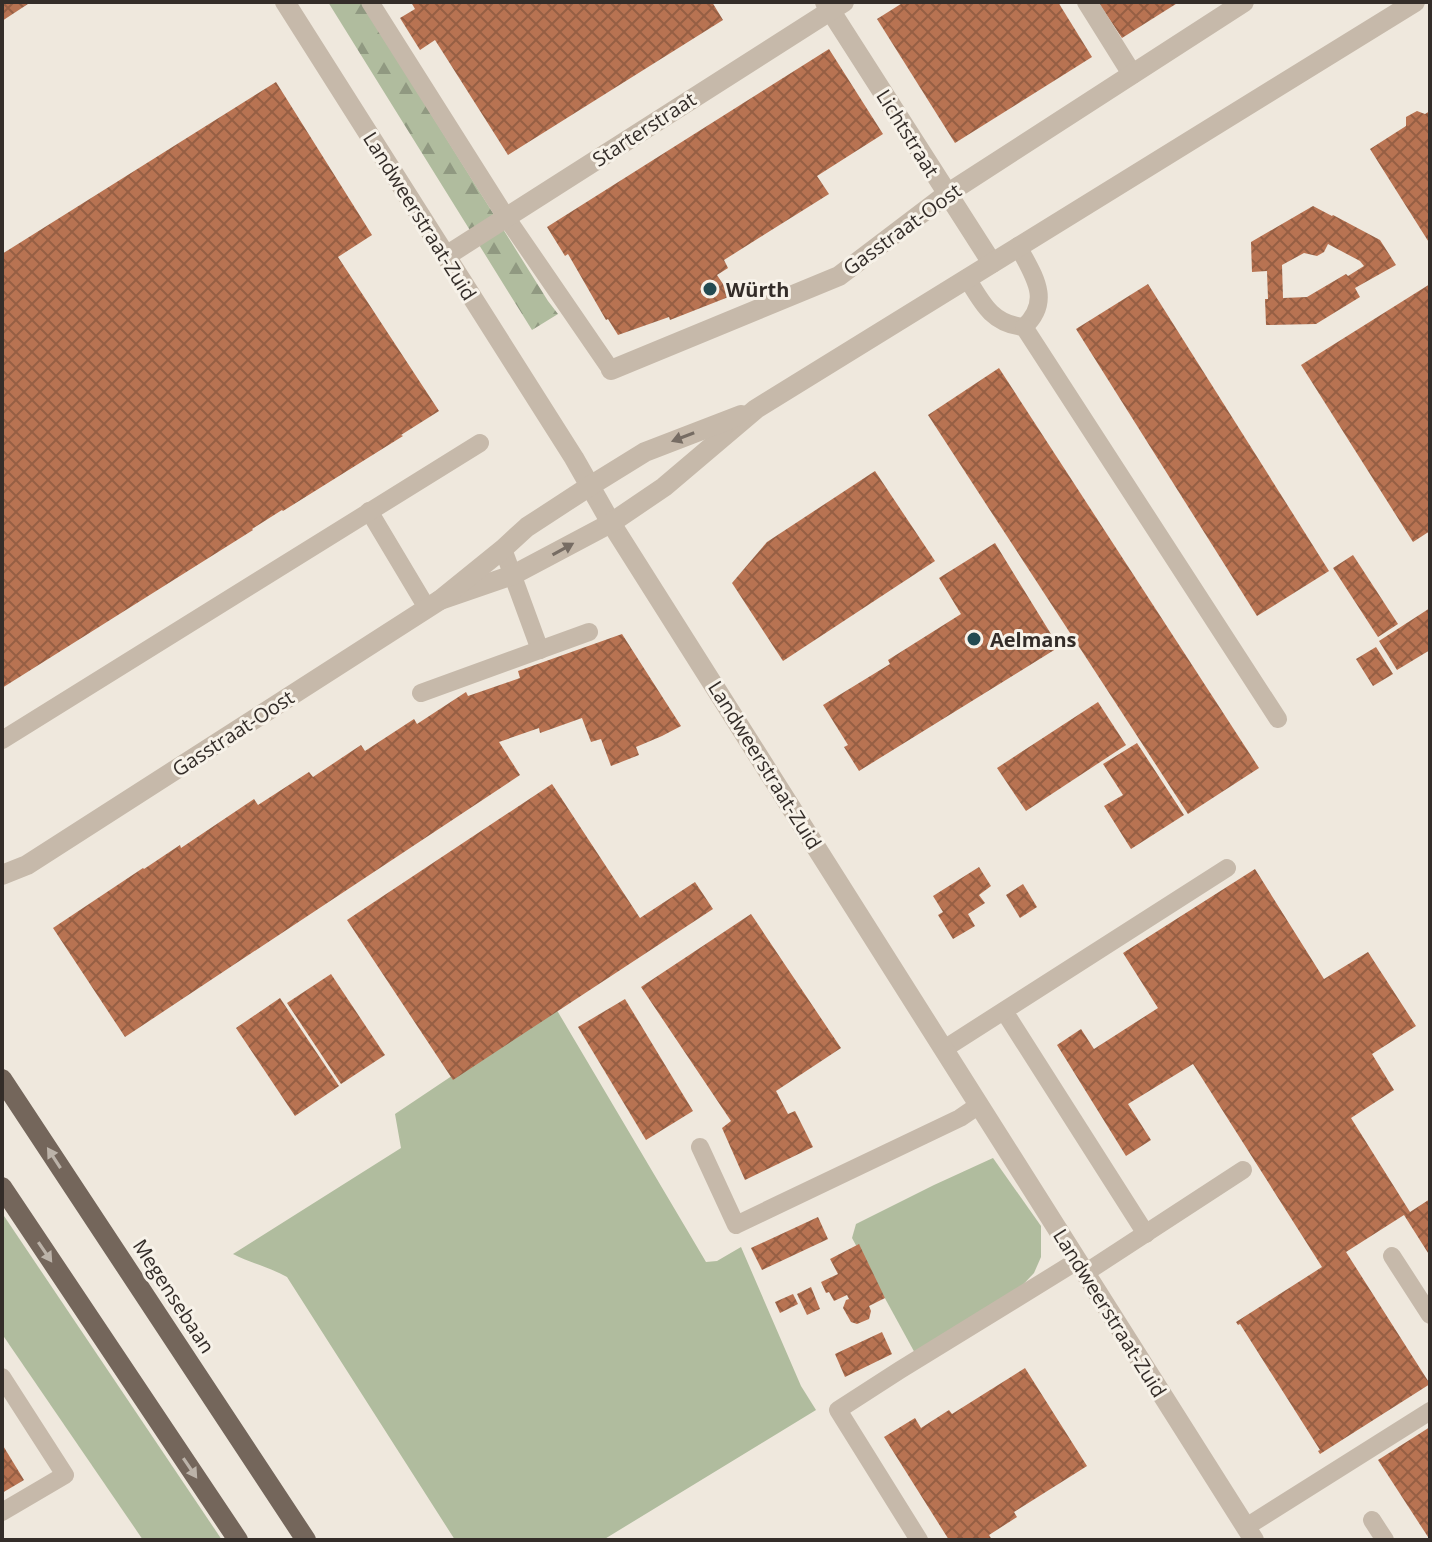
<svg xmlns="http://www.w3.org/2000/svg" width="1432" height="1542" font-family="'Open Sans',sans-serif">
  <defs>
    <pattern id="forest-firs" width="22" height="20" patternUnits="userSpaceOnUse" patternTransform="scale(2)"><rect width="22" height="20" fill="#b0bc9e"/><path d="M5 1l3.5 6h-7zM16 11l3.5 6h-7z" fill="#909981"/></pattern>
    <pattern id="building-cross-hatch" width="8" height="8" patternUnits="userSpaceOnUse" patternTransform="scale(2)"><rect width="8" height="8" fill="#b87352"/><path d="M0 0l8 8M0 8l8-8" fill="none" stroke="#965f44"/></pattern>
  </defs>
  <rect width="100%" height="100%" fill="#efe8dd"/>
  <g fill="#b0bc9e">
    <path d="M555 1007 706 1262 717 1261 741 1247 801 1386 816 1410 603 1540H455L287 1277C269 1267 250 1263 233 1254L401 1148 395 1114Z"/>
    <path d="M993 1158 1041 1226V1257L1034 1273 1014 1294 916 1355 852 1238 856 1224 934 1185Z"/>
    <path d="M2 1213 222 1540H143L2 1334Z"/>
  </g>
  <path fill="url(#forest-firs)" d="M328 2H361L548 301 558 314 532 330Z"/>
  <g fill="url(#building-cross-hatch)" fill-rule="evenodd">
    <path d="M2 2H31L2 21Z"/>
    <path d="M411 2H712L723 20 508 155 435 40 420 50 400 18 415 9Z"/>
    <path d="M904 2H1058L1092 57 955 143 877 19Z"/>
    <path d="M1098 2H1179L1122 38Z"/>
    <path d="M829 49 883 134 817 176 829 194 724 260 728 268 717 275 731 296 670 320 669 317 618 335 608 319 606 320 568 254 565 256 547 227Z"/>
    <path d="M276 82 372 235 338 257 439 411 401 435 403 436 283 511 282 510 252 529 253 530 2 688V254Z"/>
    <path d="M1417 111 1425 114 1430 111V244L1370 149 1406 126V117Z"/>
    <path d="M1313 206 1332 216 1333 215 1380 240 1396 265 1355 288 1360 297 1316 324 1266 325 1265 299H1268L1267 271 1252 272 1251 242ZM1328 244 1360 261 1364 266 1348 276 1346 274 1307 297 1283 298 1282 265 1304 253 1317 256 1324 252Z"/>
    <path d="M1148 284 1329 571 1257 616 1076 329Z"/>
    <path d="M1430 284V531L1413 542 1301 365Z"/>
    <path d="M999 368 1259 768 1188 814 928 415Z"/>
    <path d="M875 471 935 561 783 661 732 583 767 542Z"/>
    <path d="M995 543 1059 647 859 771 844 747 848 745 823 705 890 664 888 660 961 614 939 578Z"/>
    <path d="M1353 555 1398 624 1378 637 1333 568Z"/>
    <path d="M1430 608V650L1397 670 1379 641Z"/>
    <path d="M622 634 681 726 662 736 636 747 639 755 611 766 601 739 591 742 582 718 540 733 539 728 499 742 520 775 125 1037 53 928 143 868 144 869 180 845 181 848 254 799 258 805 309 772 313 777 361 745 365 751 414 719 417 724 466 692 468 696 520 678 518 671Z"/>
    <path d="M1376 647 1393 674 1373 686 1356 659Z"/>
    <path d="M1098 702 1126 745 1026 811 997 768Z"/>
    <path d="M1137 743 1184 815 1131 849 1104 806 1123 795 1103 764Z"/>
    <path d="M552 784 640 918 695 882 713 909 453 1080 347 920Z"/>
    <path d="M979 867 991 886 979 895 985 903 968 914 975 926 953 939 938 915 943 912 933 896Z"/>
    <path d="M1255 869 1324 979 1368 952 1416 1026 1372 1054 1394 1090 1351 1118 1410 1212 1430 1199V1256L1404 1215 1346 1252 1430 1384 1320 1454 1318 1451 1320 1450 1240 1324 1238 1325 1236 1322 1322 1267 1193 1064 1128 1104 1151 1140 1126 1156 1057 1045 1081 1029 1094 1049 1158 1008 1123 953Z"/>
    <path d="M1023 884 1037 907 1020 918 1006 895Z"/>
    <path d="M751 914 841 1048 776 1091 788 1114 795 1111 813 1147 745 1180 722 1128 731 1121 641 987Z"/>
    <path d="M331 974 385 1055 341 1084 287 1003Z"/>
    <path d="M280 998 339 1086 295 1116 236 1028Z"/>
    <path d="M625 999 693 1111 646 1140 578 1027Z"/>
    <path d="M818 1217 828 1239 762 1270 751 1248Z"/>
    <path d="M859 1244 885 1298 869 1306 871 1311 869 1319 857 1324 851 1322 843 1308 846 1300 849 1299 847 1295 834 1301 829 1292 826 1293 821 1282 838 1274 830 1259Z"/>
    <path d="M811 1287 820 1309 807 1315 797 1294Z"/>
    <path d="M793 1294 798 1304 780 1313 775 1302Z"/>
    <path d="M882 1332 892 1354 845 1377 835 1354Z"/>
    <path d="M1025 1368 1087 1466 1014 1512 1017 1517 989 1535 992 1540H949L884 1437 915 1418 921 1428 949 1410 952 1414Z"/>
    <path d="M1430 1427V1540L1378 1460Z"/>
    <path d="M2 1444 24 1480 2 1493Z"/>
  </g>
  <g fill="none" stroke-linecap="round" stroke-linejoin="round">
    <g stroke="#c6b9aa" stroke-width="18">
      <path d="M370 2 506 217 611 370"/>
      <path d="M967 278C982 303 992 324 1024 327 1053 300 1033 275 1018 246"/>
      <path d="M1024 327 1278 719"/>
      <path d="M369 511 427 608"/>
      <path d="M503 549 540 650"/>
      <path d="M421 693 589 632"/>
      <path d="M2 740 480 443"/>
      <path d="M1004 1011 1146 1234"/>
      <path d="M944 1049 1227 868"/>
      <path d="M700 1147 736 1225 960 1118 979 1105"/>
      <path d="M1392 1256 1430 1315"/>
      <path d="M1085 1273 1243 1170"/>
      <path d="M2 1377 65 1475 2 1512"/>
      <path d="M1372 1520 1385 1540"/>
      <path d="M1246 1527 1430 1411"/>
      <path d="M919 1540 838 1410 900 1370 1077 1261"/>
    </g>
    <g stroke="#c6b9aa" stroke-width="20">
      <path d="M285 2 574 458 611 523 1254 1540"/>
      <path d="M825 2 992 263"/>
      <path d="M1087 2 1132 74"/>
      <path d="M446 256 844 2"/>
      <path d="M611 370 839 276 947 194 1244 2"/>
      <path d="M440 600 513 575 611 523 664 487 756 409 1415 2"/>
      <path d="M2 875 27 865 440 600 503 549 527 527 590 486 645 452 741 415"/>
    </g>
    <g stroke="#74665b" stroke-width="20">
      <path d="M2 1079 306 1540"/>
      <path d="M2 1187 238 1540"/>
    </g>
  </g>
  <defs><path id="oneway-solid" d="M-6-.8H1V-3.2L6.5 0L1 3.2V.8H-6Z" transform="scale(2)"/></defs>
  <g fill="#766c63">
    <use href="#oneway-solid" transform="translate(683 437) rotate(159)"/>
    <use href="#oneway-solid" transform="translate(563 549) rotate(-29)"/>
  </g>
  <g fill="#bcb3a9">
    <use href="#oneway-solid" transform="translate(54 1158) rotate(-123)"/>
    <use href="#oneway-solid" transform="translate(45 1252) rotate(56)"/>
    <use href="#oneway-solid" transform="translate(190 1468) rotate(56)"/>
  </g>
  <g fill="#234a51" stroke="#f7f2e9" stroke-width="3">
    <circle cx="710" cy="289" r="8"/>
    <circle cx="974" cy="639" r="8"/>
  </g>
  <g text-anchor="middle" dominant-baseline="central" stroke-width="6" stroke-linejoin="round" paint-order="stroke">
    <g font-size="20" fill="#342d29" stroke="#f7f2e9">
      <text transform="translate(644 129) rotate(-33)">Starterstraat</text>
      <text transform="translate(908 133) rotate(58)">Lichtstraat</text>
      <text transform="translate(420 216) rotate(58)">Landweerstraat-Zuid</text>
      <text transform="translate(902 229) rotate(-36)">Gasstraat-Oost</text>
      <text transform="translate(233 733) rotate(-33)">Gasstraat-Oost</text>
      <text transform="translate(765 765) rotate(58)">Landweerstraat-Zuid</text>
      <text transform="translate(174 1296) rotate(57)">Megensebaan</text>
      <text transform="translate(1110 1313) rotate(58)">Landweerstraat-Zuid</text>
    </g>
    <g font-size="20" font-weight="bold" fill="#342d29" stroke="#f7f2e9" text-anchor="start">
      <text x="726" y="289">Würth</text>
      <text x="990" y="639">Aelmans</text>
    </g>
  </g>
  <rect width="1432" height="1542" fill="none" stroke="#342d29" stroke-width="8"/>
</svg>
